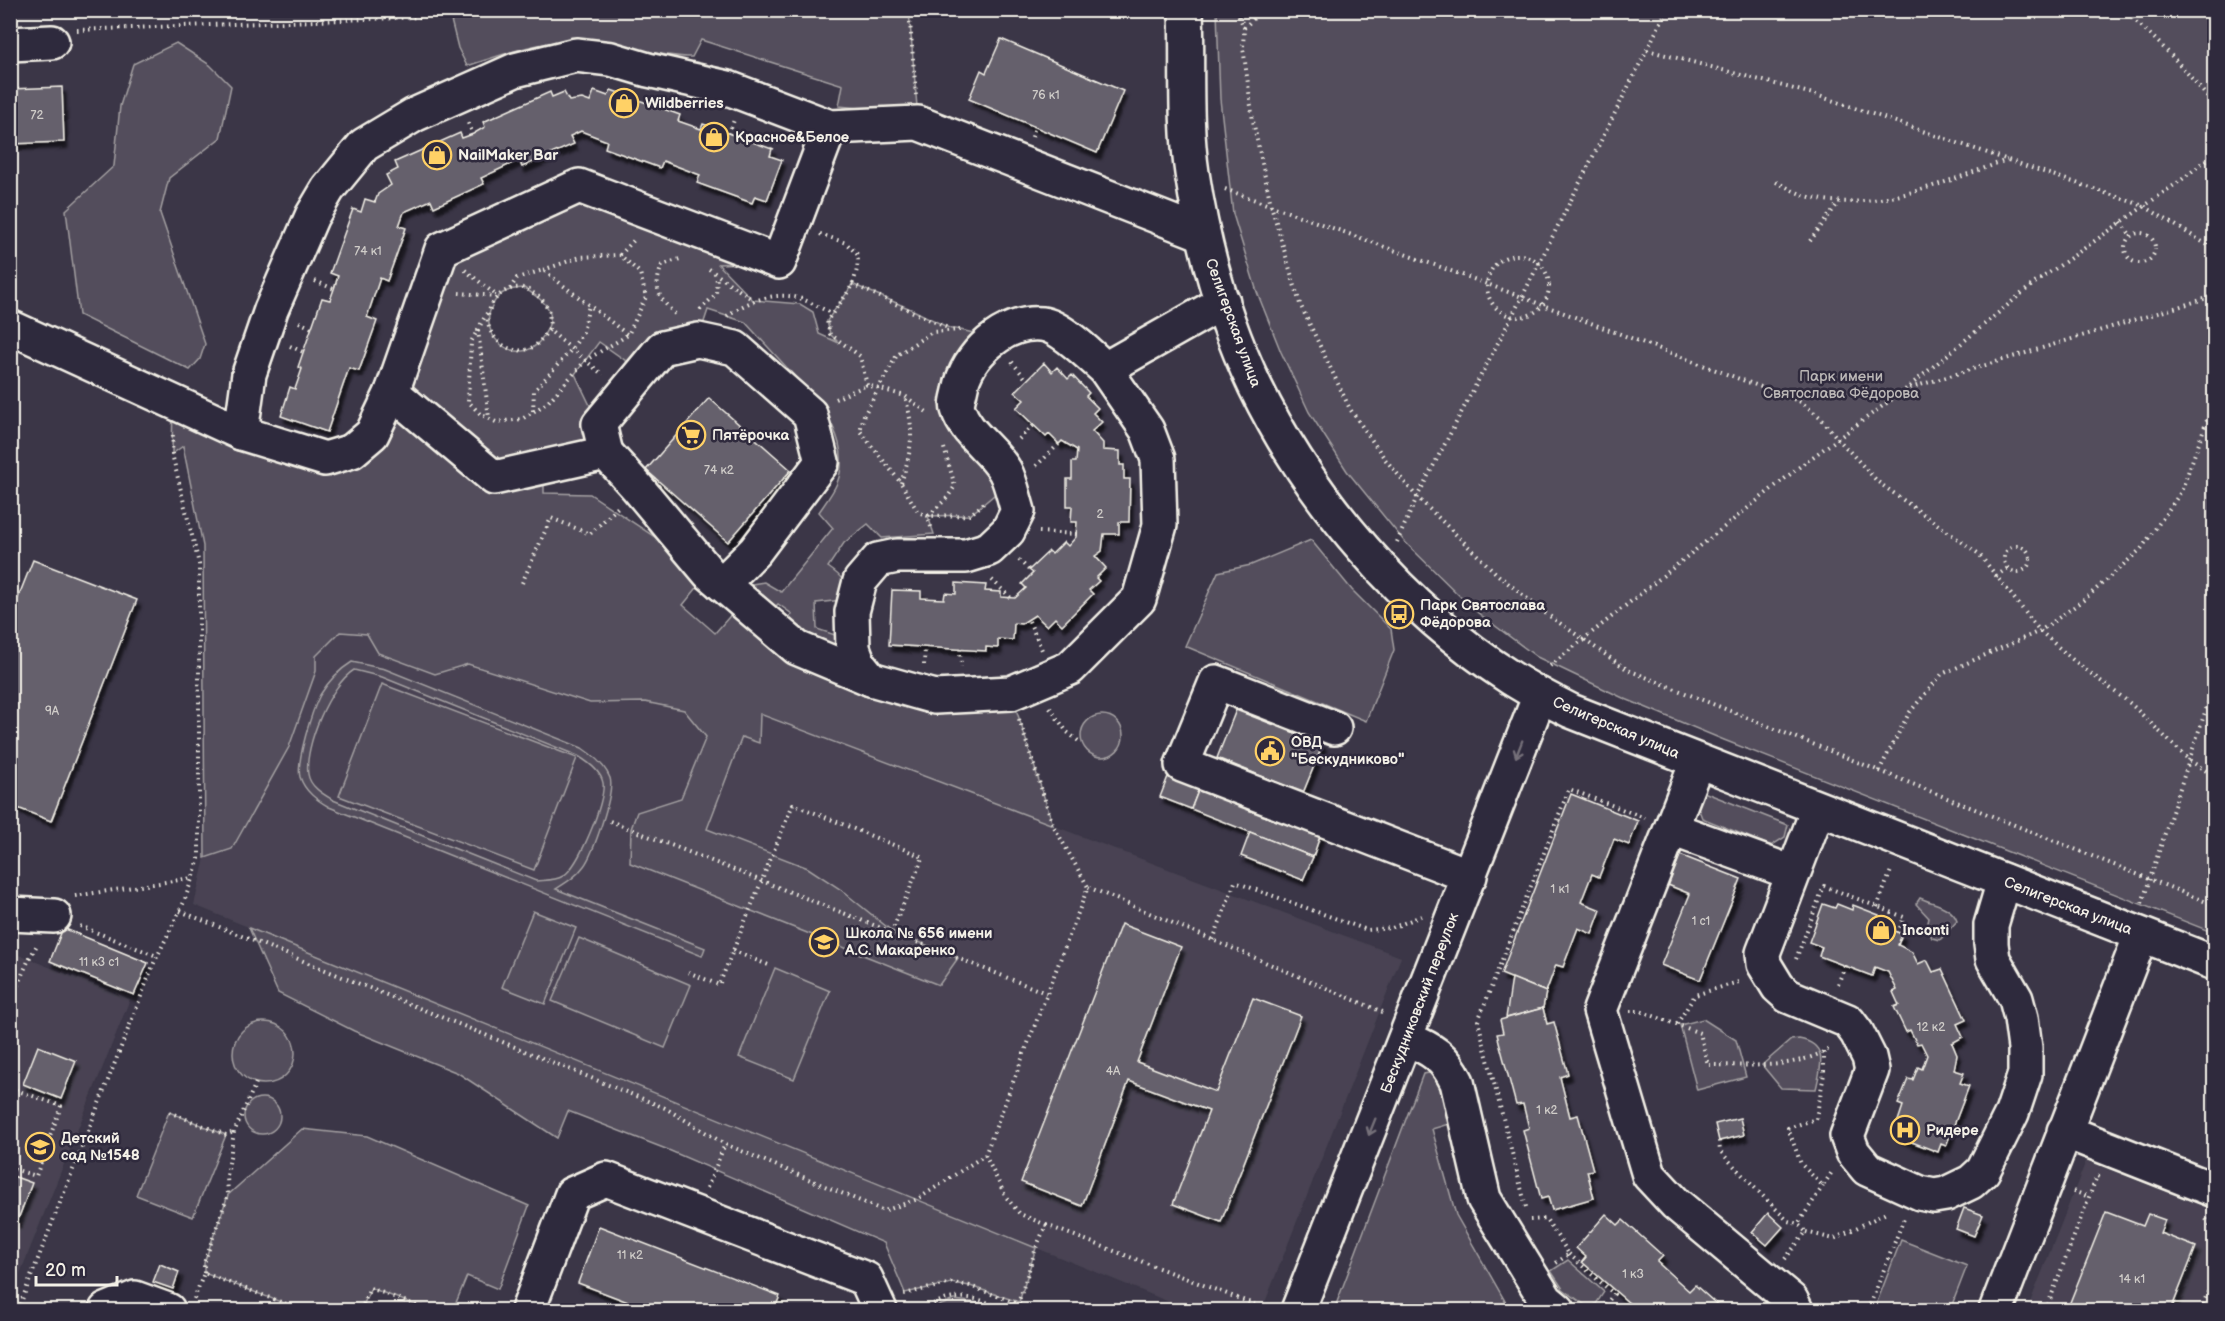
<svg xmlns="http://www.w3.org/2000/svg" width="2225" height="1321" font-family="'Balsamiq Sans',sans-serif">
  <defs>
    <filter id="shadow"><feDropShadow dx="3.5" dy="6" stdDeviation="1.5" flood-color="#0009"/></filter>
  </defs>
  <rect width="100%" height="100%" fill="#3b3647"/>
  <filter id="ink" filterUnits="userSpaceOnUse"><feTurbulence type="fractalNoise" baseFrequency=".0167" numOctaves="2"/><feDisplacementMap in="SourceGraphic" scale="12" xChannelSelector="R" yChannelSelector="G"/><feConvolveMatrix kernelMatrix="1 2 1 2 8 2 1 2 1" color-interpolation-filters="sRGB"/></filter>
  <g filter="url(#ink)">
    <g fill="#484352">
      <path d="M203 546 686 687 1401 957 1262 1310H1189L194 905 205 858Z"/>
      <path d="M11 952 130 999 11 1296Z"/>
      <path d="M2086 1161 2214 1211V1310H2027Z"/>
    </g>
    <g fill="#534e5c" stroke="#a4a0a2" stroke-width="1.5" fill-rule="evenodd">
      <path d="M606 10 909 11 917 107 901 112 839 106 843 85 701 40 692 57C657 57 623 44 588 41 546 38 507 53 467 66L458 48 450 16Z"/>
      <path d="M1217 11H2214V933L1724 740 1623 698 1537 657 1474 610 1404 541 1347 471 1309 412 1281 352 1257 292 1233 214 1220 99Z"/>
      <path d="M176 43 210 65 231 86 220 138 169 178 160 213 205 344 200 359 190 370 79 315 66 210 114 166 120 106 133 64Z"/>
      <path d="M579 186 779 262 718 264 753 300 800 304 813 312 819 334 839 343 830 334 827 321C835 308 845 298 852 284L913 310 951 329H956L978 334 947 373 943 400 1000 490 970 515 928 516 934 534 882 538 868 524 844 543 828 567C844 578 846 580 842 600L816 603 817 629 838 636 837 651 785 623 792 614 778 604 769 613 751 595 752 584 764 582 781 592 833 528 819 512C825 503 833 493 837 483 848 455 836 430 822 406L745 322 708 310 698 340 642 372 599 342 575 374 599 424 606 453 544 467V493L590 494 709 573 683 605 715 633 743 601 871 679 1011 693 1053 825 760 714 759 743 742 737 707 829 808 868 840 889 892 931 958 958 939 985 630 863 631 829 637 812 681 798 706 737 684 710 645 702 590 703 468 664 435 674 378 653 367 634 340 632 316 656V671L289 747 232 849 205 858 203 546 183 446 172 454 173 402 352 451 442 249ZM524 288C549 304 561 314 539 342 518 367 475 337 493 304 500 291 510 289 524 288Z"/>
      <path d="M1311 540 1352 590 1391 629 1394 650 1366 721 1185 646 1218 572 1251 565Z"/>
      <path d="M352 662 385 669 582 748C594 756 605 765 610 778 615 792 593 854 584 866 576 877 567 882 556 889L705 948 702 956 329 807C317 800 305 792 300 777 296 762 312 710 320 695 328 682 339 670 352 662ZM354 670 382 677 578 756C588 762 601 771 603 783 606 800 579 867 563 876 555 881 545 880 536 881L333 800C323 794 310 787 308 774 304 746 330 685 354 670Z"/>
      <path d="M382 684 577 758 534 870 339 796Z"/>
      <circle cx="1102" cy="736" r="21"/>
      <path d="M1701 791 1788 825 1785 837 1771 846 1702 818 1696 802Z"/>
      <path d="M1920 898C1933 904 1952 906 1957 921L1940 940 1932 938 1927 927 1929 918 1916 904Z"/>
      <path d="M533 911 576 928 545 1004 502 987Z"/>
      <path d="M249 928 1036 1248 1019 1302 970 1286 952 1283 905 1293 884 1243 666 1149 568 1111 557 1138 458 1073 354 1031 278 993Z"/>
      <path d="M579 938 691 985 665 1048 552 1001Z"/>
      <path d="M775 968 830 991 794 1079 739 1057Z"/>
      <path d="M1703 1019 1736 1040 1746 1077 1697 1090 1680 1025Z"/>
      <circle cx="264" cy="1053" r="31"/>
      <path d="M1799 1039C1829 1044 1821 1067 1816 1089L1781 1088 1762 1065 1791 1040Z"/>
      <path d="M1429 1073 1436 1074 1443 1086 1452 1123 1432 1129 1456 1215 1510 1310H1334L1423 1074Z"/>
      <circle cx="262" cy="1116" r="18"/>
      <path d="M169 1112 226 1135 193 1217 136 1195Z"/>
      <path d="M302 1129 367 1136 529 1206 498 1289 467 1276 453 1310H428L371 1288 361 1310H302L204 1273V1263L228 1195Z"/>
      <path d="M1901 1240 1967 1266 1950 1310H1874Z"/>
      <path d="M1568 1260 1604 1292 1592 1310 1563 1289 1551 1271Z"/>
      <path d="M954 1300 980 1303 996 1310H928Z"/>
    </g>
    <g fill="#65616c" stroke="#f4f1e8" stroke-width="1.5" filter="url(#shadow)">
      <path d="M1001 39 1123 91 1097 153 969 99 981 70 986 73Z"/>
      <path d="M62 87 64 142 10 144V89Z"/>
      <path d="M611 90 680 115 678 121 701 129 703 124 772 149 770 156 782 160 767 200 755 196 752 203 697 183 700 175 663 161 660 168 605 148 607 141 581 131 570 136 574 144 522 167 519 160 481 178 484 184 434 207 431 200 404 212 399 226 406 228 387 281 380 278 367 317 377 321 359 371 349 368 327 432 281 416 290 387 295 389 302 369 298 367 322 298 330 300 334 289 338 276 330 273 353 209 361 212 365 199 375 202 378 194 391 185 386 175 398 169 395 162 460 133 462 138 473 134 485 127 483 122 550 92 552 97 564 92 569 101 582 99 590 102 594 91 608 96Z"/>
      <path d="M1044 363 1052 372 1057 367 1068 379 1072 375 1089 393 1086 396 1098 408 1093 413 1102 422 1092 431 1103 443V450L1120 451V465H1124V479H1130L1129 522H1119V534H1104L1102 551 1095 556 1106 568 1096 578 1099 581 1089 590 1093 594 1062 625 1055 618 1047 626 1035 615 1021 624 1014 623 1013 640 998 639V648L986 647V651L889 645 892 590 921 591V598L944 599 945 593 956 594V583L986 585 985 591 1001 592V597L1015 598 1026 588 1022 584 1033 573 1029 570 1049 551 1052 554 1064 542 1068 546 1076 537 1077 522H1071L1072 506H1067V479H1072V462H1076L1077 450 1062 441 1059 444 1049 434 1046 437 1016 408 1024 400 1015 392Z"/>
      <path d="M709 398 791 470 728 542 646 470Z"/>
      <path d="M33 560 137 600 51 821 10 805V618Z"/>
      <path d="M1236 710 1323 744 1303 793 1217 758Z"/>
      <path d="M1169 774 1200 786 1191 809 1160 797Z"/>
      <path d="M1200 786 1321 833 1313 857 1191 809Z"/>
      <path d="M1571 794 1638 821 1629 845 1614 839 1599 877 1592 874 1581 902 1601 910 1592 934 1578 928 1563 967 1556 965 1546 992 1501 974Z"/>
      <path d="M1250 832 1313 857 1303 880 1241 856Z"/>
      <path d="M1680 855 1741 879 1700 980 1661 965 1690 894 1668 885Z"/>
      <path d="M1823 904 1835 908 1837 904 1852 910 1853 905 1879 915 1877 920 1891 925 1889 929 1902 934 1898 945 1912 952 1918 964 1927 960 1933 972 1942 969 1966 1020 1957 1024 1963 1037 1952 1043 1957 1055 1954 1070 1964 1073 1960 1083 1969 1086 1946 1146 1941 1144 1938 1152 1896 1136 1901 1123 1898 1121 1903 1106 1898 1104 1908 1079 1913 1080 1918 1067 1922 1069 1927 1055 1921 1043 1917 1044 1910 1030 1906 1032 1894 1007 1899 1005 1893 992 1897 990 1888 972 1875 967 1872 976 1819 956 1822 947 1809 942Z"/>
      <path d="M1121 924 1181 947 1137 1062 1216 1092 1253 998 1301 1016 1221 1222 1173 1204 1209 1111 1129 1081 1082 1206 1021 1182Z"/>
      <path d="M63 928 148 963 134 995 50 961Z"/>
      <path d="M1512 978 1546 992 1543 1008 1506 1018Z"/>
      <path d="M1543 1008 1547 1024 1554 1022 1568 1074 1560 1077 1570 1117 1578 1115 1593 1170 1587 1171 1594 1198 1552 1210 1548 1197 1541 1199 1523 1130 1529 1128 1523 1104 1516 1105 1497 1034 1503 1033 1500 1020Z"/>
      <path d="M38 1046 76 1061 61 1099 23 1084Z"/>
      <path d="M1740 1118 1744 1135 1719 1141 1715 1124Z"/>
      <path d="M10 1175 32 1183 17 1222 10 1219Z"/>
      <path d="M1964 1208 1983 1215 1974 1236 1956 1229Z"/>
      <path d="M2106 1212 2143 1226 2148 1214 2165 1220 2160 1233 2196 1247 2171 1310H2067Z"/>
      <path d="M1768 1213 1783 1227 1767 1245 1752 1232Z"/>
      <path d="M1606 1214 1618 1225 1623 1220 1663 1256 1657 1262 1689 1291 1695 1285 1723 1310H1648L1642 1305 1637 1310 1582 1262 1586 1257 1576 1248Z"/>
      <path d="M599 1226 780 1296 774 1310H649L578 1283Z"/>
      <path d="M160 1264 179 1272 173 1289 153 1282Z"/>
    </g>
    <g fill="none" stroke-linecap="round" stroke-linejoin="round">
      <g stroke="#f4f1e8" stroke-width="38">
        <g id="minor">
          <path d="M1186 10C1188 64 1184 120 1192 173 1203 246 1223 319 1255 386 1310 500 1405 610 1511 678 1530 690 1551 701 1571 711L2214 963"/>
          <path d="M10 44 52 42"/>
          <path d="M10 327 241 433 325 459 352 451 372 434 392 392 442 249 579 186 779 262 830 127 918 123 1203 234"/>
          <path d="M1105 369 1147 430 1158 459 1160 525 1139 599 1070 668 1011 693 935 697 871 679 859 664 853 648 852 612 860 581 878 560 897 556H966L989 549 1008 531 1018 511C1014 498 1011 482 1005 471 992 448 966 435 958 409 956 404 959 396 960 391 966 355 1005 320 1042 324 1060 326 1092 357 1105 369L1223 302"/>
          <path d="M392 392 494 478 606 453 637 487 709 573 797 648 871 679"/>
          <path d="M241 433 249 374 271 310 312 216 328 189 364 145 414 115 515 70 576 55 611 59 648 70 728 88 830 127"/>
          <path d="M606 453 599 424 662 348 698 340 735 348 810 414 822 462 755 551 722 584"/>
          <path d="M1334 728 1216 682 1182 765 1470 876"/>
          <path d="M1697 762 1600 1010 1649 1175 1676 1204 1791 1300 1796 1310"/>
          <path d="M1818 809 1763 953 1764 964 1778 987 1788 996 1848 1021 1857 1033 1869 1057 1872 1070 1847 1136 1853 1152 1867 1169 1920 1193 1934 1196 1946 1194 1971 1182 1983 1171 2012 1113 2025 1074V1048L2021 1018 2016 999 1993 959 1991 944V925L2004 881"/>
          <path d="M1672 829 1793 873"/>
          <path d="M10 914 54 916"/>
          <path d="M1407 1039C1432 1049 1445 1057 1457 1082L1484 1199 1546 1300 1558 1310"/>
          <path d="M2064 1131 2214 1190"/>
          <path d="M106 1310 135 1298 168 1310"/>
          <path d="M528 1310 572 1194 606 1179 866 1279 880 1310"/>
          <path d="M1298 1310 1540 695"/>
          <path d="M1996 1310 2141 935"/>
        </g>
      </g>
      <g stroke="#f4f1e8" stroke-width="4" stroke-dasharray="1.5 4.5" stroke-linecap="butt">
        <path d="M909 10 916 95"/>
        <path d="M1237 10 1244 28 1243 47 1253 121 1271 205 1300 304 1350 409 1385 459 1417 497 1498 575 1545 613 1628 670 2214 905"/>
        <path d="M2123 10C2157 39 2188 71 2214 106"/>
        <path d="M1244 28 1262 10"/>
        <path d="M77 30 606 10"/>
        <path d="M1647 50 1813 94 2144 206 2214 249"/>
        <path d="M468 123 473 134"/>
        <path d="M729 134 734 120"/>
        <path d="M1032 137 1035 127"/>
        <path d="M772 149 777 136"/>
        <path d="M1776 182C1787 187 1798 194 1810 197 1873 214 1947 181 2007 160"/>
        <path d="M1225 189 1487 284 1801 402 1820 417 1838 439 1878 482 1979 554 2040 631 2072 659 2131 704 2189 760 2214 776"/>
        <path d="M2121 222 2131 236"/>
        <circle cx="2140" cy="248" r="15"/>
        <path d="M820 234 846 243 858 255C858 287 843 297 827 321L830 334 860 356 867 385 905 396 928 413"/>
        <path d="M1810 241 1839 202"/>
        <circle cx="1518" cy="286" r="31"/>
        <path d="M620 255 635 239"/>
        <path d="M709 269 753 300"/>
        <path d="M465 270 497 296"/>
        <path d="M315 281 334 289"/>
        <path d="M852 284 950 329"/>
        <path d="M510 289 517 278 543 270 628 335"/>
        <path d="M459 293 496 296"/>
        <path d="M700 310 716 294 717 275"/>
        <path d="M487 313 471 342 468 401 480 414 496 422 522 419 547 403 586 360 628 335 646 297 640 273 620 255 580 257 543 270"/>
        <path d="M675 314C658 297 653 289 662 265L683 258"/>
        <path d="M727 316C746 301 778 290 802 299 812 303 822 309 832 313"/>
        <path d="M299 322 312 328"/>
        <path d="M478 330 489 418"/>
        <path d="M549 330C544 335 539 344 533 347 518 355 502 348 493 335 478 315 498 284 523 288 527 288 531 292 535 294 549 304 551 313 549 330L603 375"/>
        <path d="M960 330 932 332 897 355 864 415 860 431 901 483 918 512 928 516 970 515 985 502"/>
        <path d="M290 346 303 352"/>
        <path d="M1012 362 1027 380"/>
        <path d="M1910 388 2214 296"/>
        <path d="M835 399 867 385"/>
        <path d="M533 411 534 391 572 349 583 332 589 305"/>
        <path d="M1019 439 1034 425"/>
        <path d="M1036 466 1059 444"/>
        <path d="M901 483C912 449 915 431 905 396"/>
        <path d="M931 527 928 516 947 498 955 486 944 448"/>
        <path d="M1039 532 1077 534"/>
        <path d="M1397 542 1417 497 1522 297 1667 10"/>
        <circle cx="2017" cy="559" r="13"/>
        <path d="M1019 560 1029 570"/>
        <path d="M1996 576 2008 568"/>
        <path d="M992 580 1011 598"/>
        <path d="M522 583 551 518 590 534 618 507"/>
        <path d="M1029 621 1042 650"/>
        <path d="M960 649 961 667"/>
        <path d="M924 665 925 648"/>
        <path d="M1550 666 1803 464 1906 389 2032 285 2180 181 2214 154"/>
        <path d="M1050 708 1067 732 1081 743"/>
        <path d="M1019 719 1053 825 1088 887"/>
        <path d="M1879 771 1909 713 1942 674 2040 631 2085 599 2141 549 2181 492 2214 401"/>
        <path d="M610 821 1046 993"/>
        <path d="M75 896 192 878"/>
        <path d="M2142 903 2214 685"/>
        <path d="M1877 907 1892 868"/>
        <path d="M180 911 665 1108 725 1144"/>
        <path d="M80 926 157 956"/>
        <path d="M1213 940 1235 882 1367 930 1392 928 1421 916"/>
        <path d="M733 951 771 966"/>
        <path d="M1796 959 1824 886 1904 917 1898 933"/>
        <path d="M688 972 719 985 793 804 923 857 892 931"/>
        <path d="M1838 984 1845 966"/>
        <path d="M10 1002 29 959 37 945"/>
        <path d="M1630 1011H1640L1700 1033 1708 1065C1749 1065 1793 1070 1831 1048"/>
        <path d="M1677 1024 1695 995 1742 981"/>
        <path d="M1824 1052V1074L1816 1119 1788 1128 1801 1164 1823 1186 1832 1172"/>
        <path d="M10 1088 61 1106 36 1176 10 1168"/>
        <path d="M169 1112 226 1135 234 1132"/>
        <path d="M1719 1141 1720 1151 1750 1183 1788 1221 1798 1224"/>
        <path d="M985 1155 1006 1197 1020 1214 1046 1225 1036 1248 1016 1310"/>
        <path d="M707 1188 725 1144 884 1211 918 1199 985 1155 1088 887 1385 1013"/>
        <path d="M2073 1191 2089 1197"/>
        <path d="M1526 1207 1478 1021 1569 789 1645 818"/>
        <path d="M2206 1219 2214 1231"/>
        <path d="M1530 1220 1546 1219 1569 1254 1556 1263"/>
        <path d="M1046 1225 1269 1310"/>
        <path d="M1806 1232 1834 1239 1888 1212"/>
        <path d="M1569 1254 1614 1294 1601 1310"/>
        <path d="M1785 1259 1806 1232 1798 1224 1823 1186"/>
        <path d="M204 1273V1263L228 1195 227 1176 234 1132 256 1083"/>
        <path d="M904 1294 952 1283 970 1286 1035 1310"/>
        <path d="M194 1299 204 1273 302 1310"/>
        <path d="M18 1310 154 963 184 902 199 859V564L172 454 173 433"/>
        <path d="M361 1310 370 1288 428 1310"/>
        <path d="M923 1310C946 1294 977 1293 1001 1310"/>
        <path d="M1868 1310 1905 1216"/>
        <path d="M2046 1310 2097 1176 2099 1177"/>
        <path d="M2201 1310 2214 1276"/>
      </g>
      <use href="#minor" stroke="#2f2a3d" stroke-width="33"/>
    </g>
    <defs><path id="oneway-shaft" d="M-6 0H5M1.5-3L5.5 0L1.5 3" fill="none" stroke-width="1.6" stroke-linecap="round" stroke-linejoin="round" transform="scale(1.5)"/></defs>
    <g stroke="#747079">
      <use href="#oneway-shaft" transform="translate(1519 749) rotate(111)"/>
      <use href="#oneway-shaft" transform="translate(1372 1127) rotate(112)"/>
    </g>
  </g>
  <defs>
    <g id="shop-ring" transform="scale(1.5)"><circle r="9.5" fill="#2f2a3d" stroke="#ffd166" stroke-width="1.5"/><path d="M-5-2.5h2.3a2.7 3.5 0 0 1 5.4 0H5L5.5 6h-11ZM-1.5-2.5h3a1.5 2.3 0 0 0-3 0Z" fill="#ffd166"/></g>
    <g id="supermarket-ring" transform="scale(1.5)"><circle r="9.5" fill="#2f2a3d" stroke="#ffd166" stroke-width="1.5"/><path d="M-6-5.5h2.5l.6 2H6L4.5 2H-2.5L-4.4-4H-6ZM-1.5 3.2a1.3 1.3 0 1 0 .1 0ZM3 3.2a1.3 1.3 0 1 0 .1 0Z" fill="#ffd166"/></g>
    <g id="bus-ring" transform="scale(1.5)"><circle r="9.5" fill="#2f2a3d" stroke="#ffd166" stroke-width="1.5"/><path d="M-5-6H5V4H4V6H2V4H-2V6H-4V4H-5ZM-3.5-4V0h7V-4ZM-3.5 1.2v1.5H-2V1.2ZM2 1.2v1.5H3.5V1.2Z" fill="#ffd166"/></g>
    <g id="civic-ring" transform="scale(1.5)"><circle r="9.5" fill="#2f2a3d" stroke="#ffd166" stroke-width="1.5"/><path d="M-.6-6.5H3V-4.5H.6V-3L4-1V1h2V6H-6V1h2V-1L-.6-3ZM-1.2 2.5V6h2.4V2.5Z" fill="#ffd166"/></g>
    <g id="school-ring" transform="scale(1.5)"><circle r="9.5" fill="#2f2a3d" stroke="#ffd166" stroke-width="1.5"/><path d="M0-5L7-2L0 1L-7-2ZM-4 1L0 2.5L4 1V4Q0 6-4 4Z" fill="#ffd166"/></g>
    <g id="hospital-ring" transform="scale(1.5)"><circle r="9.5" fill="#2f2a3d" stroke="#ffd166" stroke-width="1.5"/><path d="M-5-5h3v3.5h4V-5h3V5h-3V1.5h-4V5h-3Z" fill="#ffd166"/></g>
  </defs>
  <g fill-rule="evenodd">
    <use href="#shop-ring" x="624" y="103"/>
    <use href="#shop-ring" x="714" y="137"/>
    <use href="#shop-ring" x="437" y="155"/>
    <use href="#supermarket-ring" x="691" y="435"/>
    <use href="#bus-ring" x="1399" y="614"/>
    <use href="#civic-ring" x="1270" y="751"/>
    <use href="#shop-ring" x="1881" y="930"/>
    <use href="#school-ring" x="824" y="942"/>
    <use href="#hospital-ring" x="1905" y="1130"/>
    <use href="#school-ring" x="40" y="1147"/>
  </g>
  <g text-anchor="middle" dominant-baseline="central" stroke-width="5" stroke-linejoin="round" paint-order="stroke">
    <g font-size="12" fill="#d0cdc9">
      <text x="1046" y="95">76 к1</text>
      <text x="37" y="115">72</text>
      <text x="368" y="251">74 к1</text>
      <text x="719" y="470">74 к2</text>
      <text x="1100" y="514">2</text>
      <text x="52" y="711">9А</text>
      <text x="1560" y="889">1 к1</text>
      <text x="1701" y="921">1 с1</text>
      <text x="99" y="962">11 к3 с1</text>
      <text x="1931" y="1027">12 к2</text>
      <text x="1113" y="1071">4А</text>
      <text x="1547" y="1110">1 к2</text>
      <text x="630" y="1255">11 к2</text>
      <text x="1633" y="1274">1 к3</text>
      <text x="2132" y="1279">14 к1</text>
    </g>
    <g font-size="15" font-weight="bold" fill="#f4f1e8" stroke="#2f2a3d" text-anchor="start">
      <text x="645" y="103">Wildberries</text>
      <text x="735" y="137">Красное&amp;Белое</text>
      <text x="458" y="155">NailMaker Bar</text>
      <text x="712" y="435">Пятёрочка</text>
      <text x="1420" y="605">Парк Святослава<tspan x="1420" dy="17">Фёдорова</tspan></text>
      <text x="1291" y="742">ОВД<tspan x="1291" dy="17">"Бескудниково"</tspan></text>
      <text x="1902" y="930">Inconti</text>
      <text x="845" y="933">Школа № 656 имени<tspan x="845" dy="17">А.С. Макаренко</tspan></text>
      <text x="1926" y="1130">Ридере</text>
      <text x="61" y="1138">Детский<tspan x="61" dy="17">сад №1548</tspan></text>
    </g>
    <g font-size="15" fill="#f4f1e8" stroke="#2f2a3d">
      <text transform="translate(1233 323) rotate(70)">Селигерская улица</text>
      <text transform="translate(1616 728) rotate(23)">Селигерская улица</text>
      <text transform="translate(2068 906) rotate(21)">Селигерская улица</text>
      <text transform="translate(1420 1003) rotate(-69)">Бескудниковский переулок</text>
    </g>
    <g font-size="15" fill="#bcb8b7" stroke="#2f2a3d">
      <text x="1841" y="376">Парк имени<tspan x="1841" dy="17">Святослава Фёдорова</tspan></text>
    </g>
  </g>
  <rect width="2225" height="1321" fill="none" stroke="#2f2a3d" stroke-width="36"/>
  <rect x="18" y="18" width="2189" height="1285" fill="none" stroke="#f4f1e8" stroke-width="2" filter="url(#ink)"/>
  <path d="M36 1276v9h81v-9" fill="none" stroke="#f4f1e8" stroke-width="3"/>
  <text x="45" y="1276" font-size="18" fill="#f4f1e8" stroke="#2f2a3d" stroke-width="4.5" paint-order="stroke">20 m</text>
</svg>
